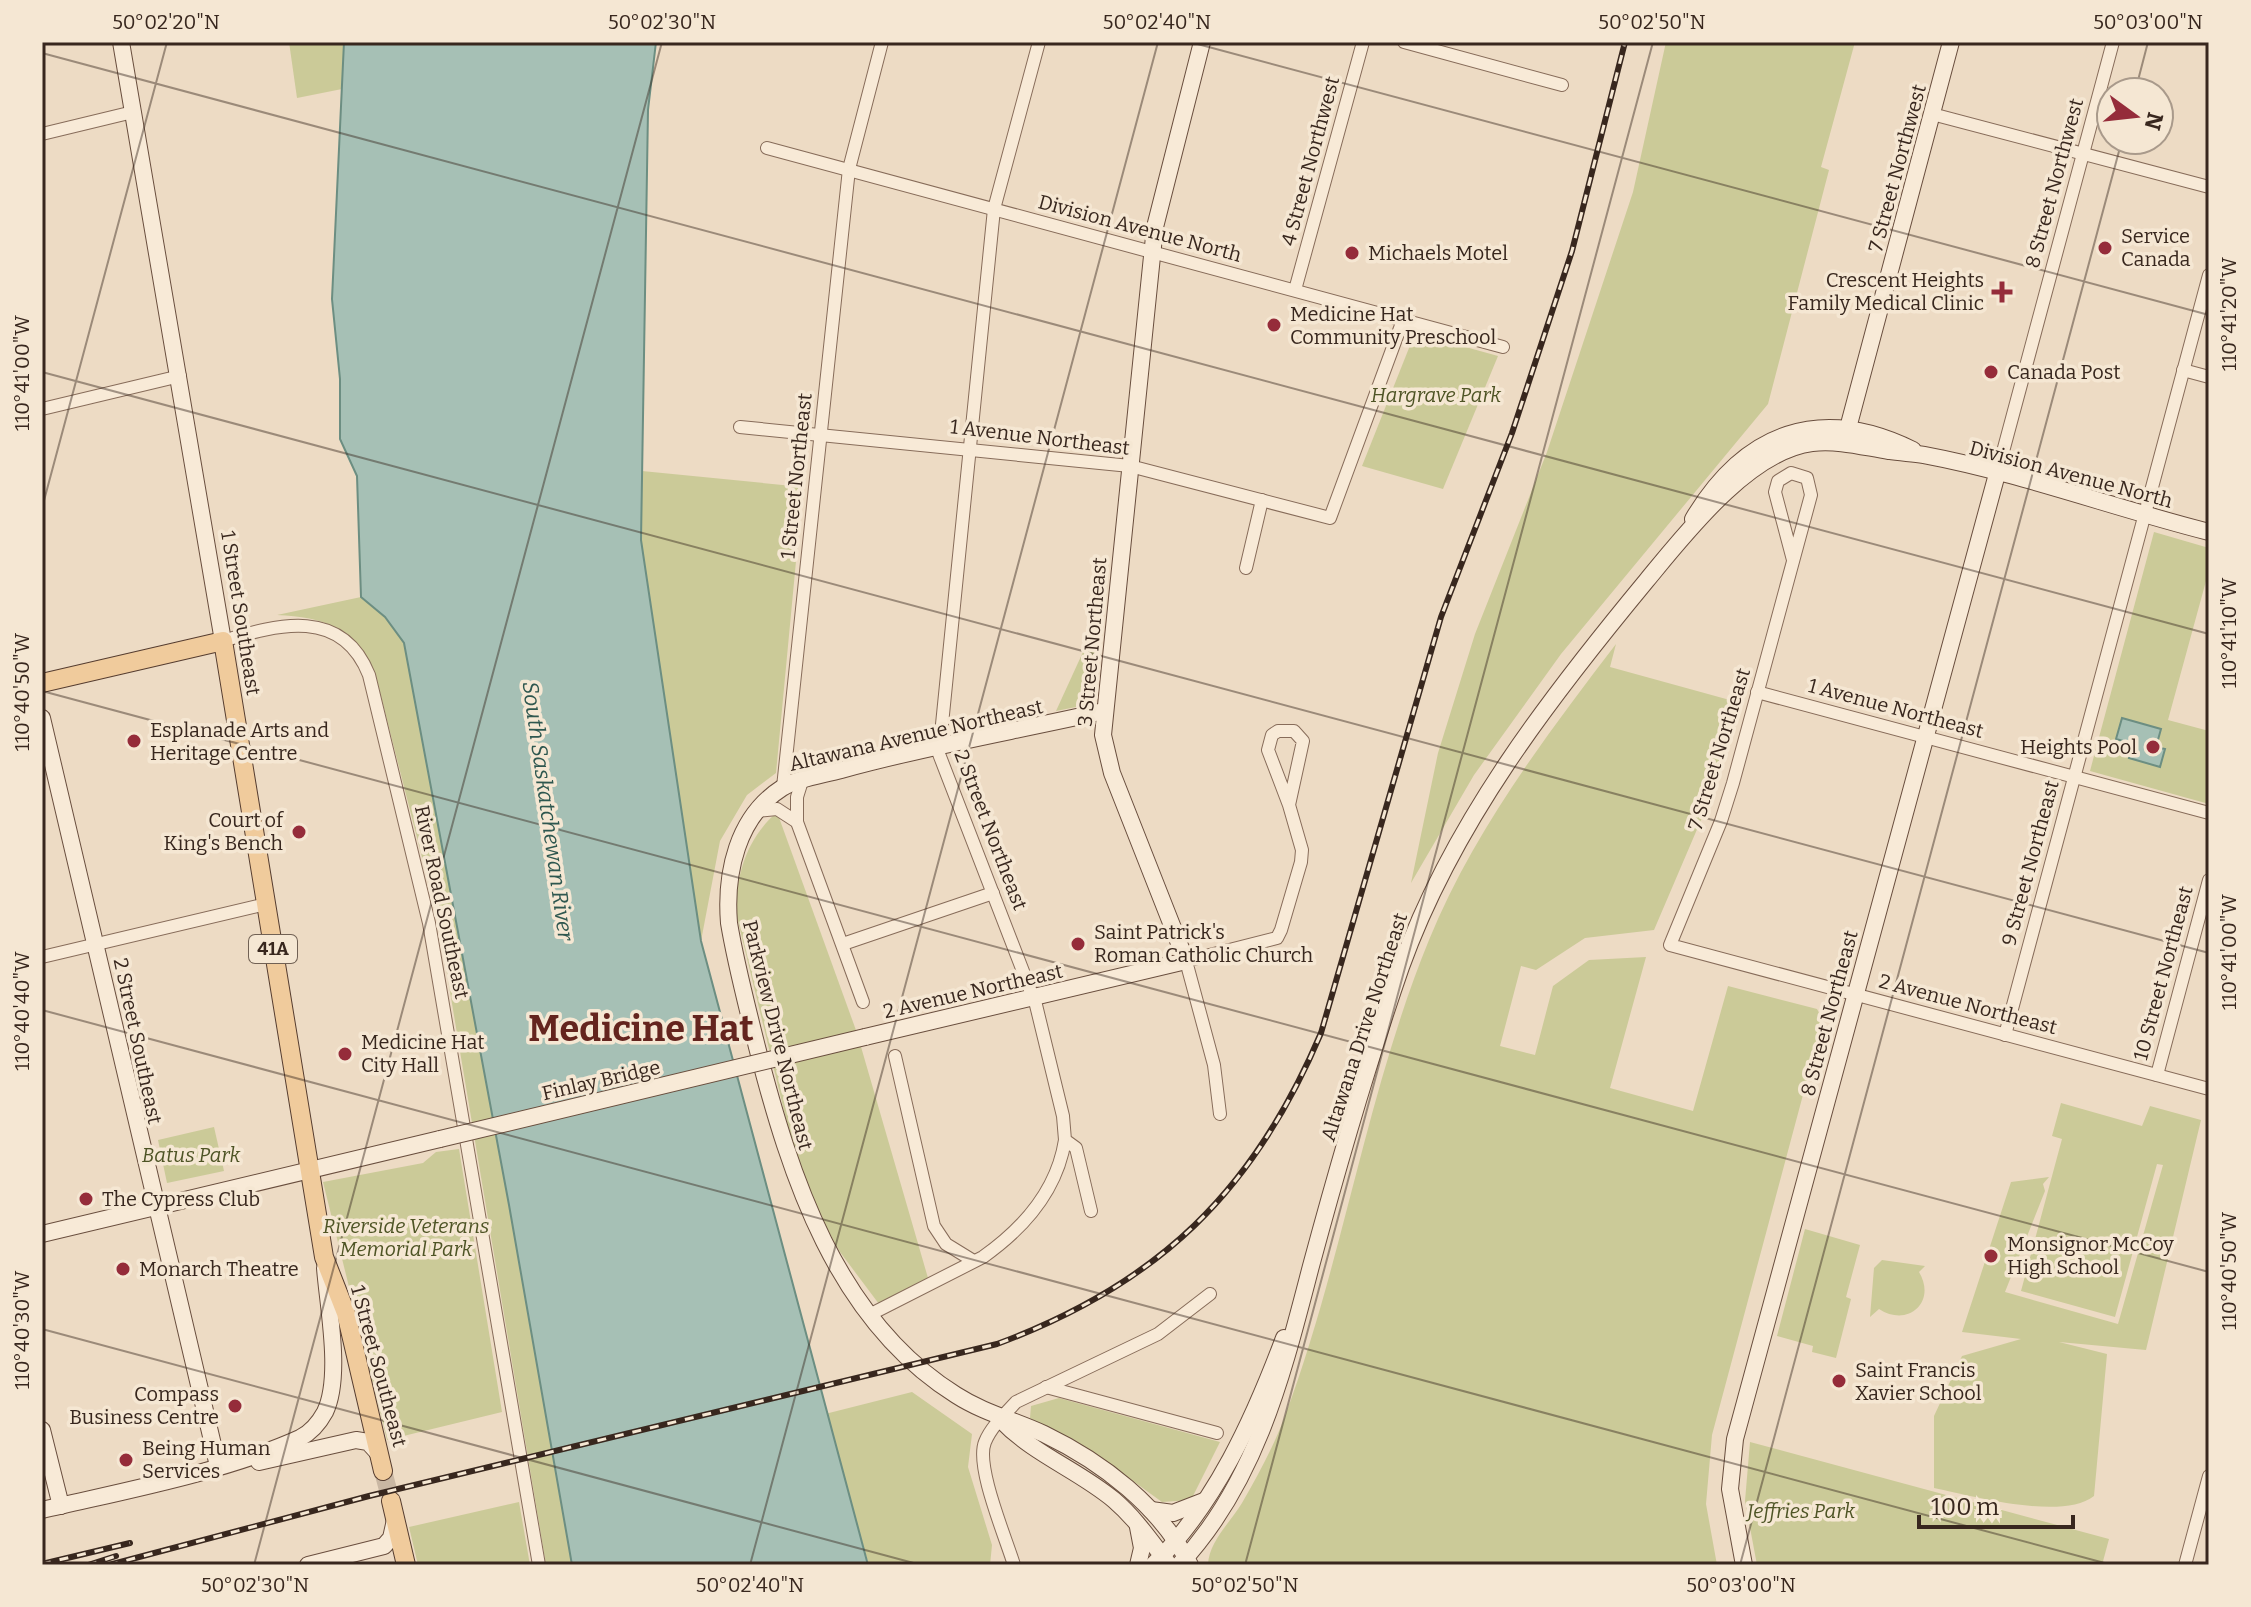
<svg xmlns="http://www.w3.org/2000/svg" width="2251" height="1607" font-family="Bitter,serif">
  <rect width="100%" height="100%" fill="#eddbc4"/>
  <g fill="#cbca98">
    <path d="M289 42H344L342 89 297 98Z"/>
    <path d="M1666 42H1855L1821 167 1829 170 1768 404 1561 654 1474 775 1411 883 1438 753 1475 634 1547 452 1633 192Z"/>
    <path d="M1415 333 1498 356 1443 489 1362 466Z"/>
    <path d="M642 471 803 487 776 773 747 795 720 841 701 941 641 540Z"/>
    <path d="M2154 532 2209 548V570L2168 720 2209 731V804L2090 771Z"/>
    <path d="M361 597 385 617 404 643 509 1205 572 1565H546L438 920 375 673C355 628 324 617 277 615Z"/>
    <path d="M1099 617 1091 704 1056 711Z"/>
    <path d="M1616 644 1610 667 1737 702 1704 813 1654 930 1585 938 1536 970 1521 966 1500 1046 1535 1055 1553 986 1589 960 1646 957 1610 1088 1693 1111 1728 986 1817 1009 1823 1020 1712 1435 1706 1504 1717 1565H1208C1209 1541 1230 1523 1242 1503 1258 1475 1274 1446 1285 1416 1343 1261 1366 1094 1429 940 1473 832 1545 737 1616 644Z"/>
    <path d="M777 812 857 1033 928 1278 879 1304 840 1252 812 1202 796 1160 735 909C738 870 747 839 777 812Z"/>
    <path d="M2061 1103 2142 1126 2150 1106 2201 1120 2146 1350 2059 1342 2107 1354 2094 1496C2062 1521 1973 1496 1934 1488V1416L1962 1356 2021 1339 1962 1332 2011 1182 2049 1177 2043 1184 2045 1191 2005 1292 2118 1324 2163 1165 2157 1164 2115 1317 2021 1291 2062 1139 2052 1136Z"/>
    <path d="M214 1127 224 1171 167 1183 158 1140Z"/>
    <path d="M459 1149 502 1412 387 1440 323 1182 423 1163 436 1152Z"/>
    <path d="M1805 1229 1860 1245 1846 1297 1851 1299 1836 1358 1812 1352 1813 1346 1777 1336Z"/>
    <path d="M1882 1260 1925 1266 1919 1272C1937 1302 1908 1328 1879 1309L1870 1317 1874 1268Z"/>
    <path d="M912 1392 972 1434 968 1467 992 1545 990 1565H869L825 1414Z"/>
    <path d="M1059 1398 1220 1442 1191 1500 1162 1502 1097 1455 1030 1418 1031 1406Z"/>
    <path d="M1750 1442 2109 1539 2102 1565H1757L1745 1501Z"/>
    <path d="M519 1502 530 1565H418L409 1527Z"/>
  </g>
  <g fill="#a6c0b5" stroke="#6c8e82" stroke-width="2">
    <path d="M344 42H656L648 110 641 540 701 941 868 1565H572L509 1205 404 643 385 617 361 597 357 476 340 439V379L332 299Z"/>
    <path d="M2122 718 2161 729 2156 747 2165 749 2160 767 2129 758 2133 744 2116 739Z"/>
  </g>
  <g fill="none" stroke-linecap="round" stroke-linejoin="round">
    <path stroke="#c9b7a3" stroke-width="18" stroke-dasharray="18 9" stroke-linecap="butt" d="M383 1471 391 1501"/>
    <g stroke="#876c5a" stroke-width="14">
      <g id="street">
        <path d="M1039 42 994 209 939 754 1036 1005 1063 1116 1065 1140 1076 1148 1091 1211"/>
        <path d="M1404 42 1562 85"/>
        <path d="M1932 114 2209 187"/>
        <path d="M42 134 133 112"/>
        <path d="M767 148 1503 347"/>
        <path d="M1295 290 1363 42"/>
        <path d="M2183 370 2209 377"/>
        <path d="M42 409 180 376"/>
        <path d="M740 427 1130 466 1330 518 1403 320"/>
        <path d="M1997 474 2113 42"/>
        <path d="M1793 560 1775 492 1778 481 1791 473 1807 478 1811 495 1733 783 1721 821 1670 945 2209 1089"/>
        <path d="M1246 568 1262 500"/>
        <path d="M223 641C278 624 342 607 369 675L429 923 539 1565"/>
        <path d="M1757 692 2209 813"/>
        <path d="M802 781 797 797V822L863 1002"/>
        <path d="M783 787 849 169 882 42"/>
        <path d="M758 811 777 809 797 822"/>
        <path d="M843 944 993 893"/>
        <path d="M42 957 266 904"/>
        <path d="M2005 1035 2209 275"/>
        <path d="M895 1056 934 1226 946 1244 972 1260"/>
        <path d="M2157 1075 2209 880"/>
        <path d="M1220 1114 1214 1065 1186 961 1277 938 1281 930 1301 862 1302 850 1289 805 1303 741 1294 731H1278L1272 735 1268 750 1289 805"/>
        <path d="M871 1314 983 1257C1024 1228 1057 1191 1065 1140"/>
        <path d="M1046 1387 1217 1433"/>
        <path d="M1014 1565C1006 1538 975 1466 985 1442 991 1427 1005 1414 1016 1402L1158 1334 1210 1294"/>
        <path d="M2185 1565 2209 1476"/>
      </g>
    </g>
    <g stroke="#694e3e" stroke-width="18">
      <g id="secondary">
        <path d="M121 42 223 641"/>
        <path d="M1844 443 1951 42"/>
        <path d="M1693 519C1745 432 1820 404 1913 450"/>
        <path d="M1104 711C1016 731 927 746 841 770 823 775 798 778 782 788 737 817 725 873 729 923 736 965 747 1006 757 1047 790 1176 836 1320 956 1395 984 1413 1014 1420 1044 1434 1102 1462 1160 1506 1190 1565"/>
        <path d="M42 718 218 1466"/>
        <path d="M865 1037 1186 961 1112 773 1103 735 1155 227 1202 42"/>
        <path d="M42 1234 440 1139"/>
        <path d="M1001 1420C1033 1454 1078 1470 1114 1500 1135 1518 1150 1540 1167 1562"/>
        <path d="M42 1430 61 1506"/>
        <path d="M259 1462 356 1440 368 1442 379 1454"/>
        <path d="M42 1510C123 1491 225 1472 300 1438 310 1433 319 1423 325 1412 342 1377 328 1307 325 1268"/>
        <path d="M1151 1510 1173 1513 1204 1501"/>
        <path d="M308 1565 384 1546 391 1538 395 1520"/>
        <path d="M1138 1565 1142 1548 1138 1527"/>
        <path d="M1153 1565C1215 1505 1254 1418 1284 1338"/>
        <path d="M1179 1565C1257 1482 1283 1373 1311 1266 1338 1166 1367 1065 1401 967 1453 822 1551 696 1647 580 1685 534 1749 451 1812 443 1839 440 1863 447 1889 451 1900 453 1912 453 1924 455 2020 473 2114 508 2209 532"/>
        <path d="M1744 1565 1730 1489 1735 1439 1997 474"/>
      </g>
    </g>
    <g stroke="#553c2f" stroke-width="20">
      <g id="primary">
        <path d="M42 683 223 641 324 1257 346 1313 383 1471"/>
        <path d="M391 1501 406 1565"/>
      </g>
    </g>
    <use href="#street" stroke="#f8ead7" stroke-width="12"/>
    <use href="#secondary" stroke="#f8ead7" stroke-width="16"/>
    <use href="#primary" stroke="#f0cb9c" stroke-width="18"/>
    <g stroke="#38271e" stroke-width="6">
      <g id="rail">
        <path d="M42 1564 130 1543"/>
        <path d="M88 1565 116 1556"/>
        <path d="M109 1565 369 1496 997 1344C1159 1284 1254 1191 1321 1033L1441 617 1512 433 1572 251 1625 42"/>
      </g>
    </g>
    <use href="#rail" stroke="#f5e7d3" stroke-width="3" stroke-dasharray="9" stroke-linecap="butt"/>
    <g stroke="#694e3e" stroke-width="18" stroke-linecap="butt">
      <path id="secondary-bridge" d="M440 1139 865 1037"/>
    </g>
    <use href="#secondary-bridge" stroke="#f8ead7" stroke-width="16"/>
  </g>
  <path fill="none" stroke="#38271e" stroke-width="2" stroke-opacity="0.45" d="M1190 42 2209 315M42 53 2209 634M2135 92 2148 42M42 372 2209 953M42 508 167 42M42 691 2209 1272M42 1010 2112 1565M42 1329 921 1565M254 1565 662 42M750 1565 1158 42M1245 1565 1653 42M1740 1565 2122 140"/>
  <g fill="#952c3a" stroke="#f5e7d3" stroke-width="3">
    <circle cx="2105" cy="248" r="8"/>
    <circle cx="1352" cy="253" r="8"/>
    <path d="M1998 280h8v8h8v8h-8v8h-8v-8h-8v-8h8z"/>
    <circle cx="1274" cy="325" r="8"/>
    <circle cx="1991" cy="372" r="8"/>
    <circle cx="134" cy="741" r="8"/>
    <circle cx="2153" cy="747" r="8"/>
    <circle cx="299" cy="832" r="8"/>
    <circle cx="1078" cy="944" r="8"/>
    <circle cx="345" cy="1054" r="8"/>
    <circle cx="86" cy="1199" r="8"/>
    <circle cx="1991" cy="1256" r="8"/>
    <circle cx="123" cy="1269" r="8"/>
    <circle cx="1839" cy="1381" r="8"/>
    <circle cx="235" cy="1406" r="8"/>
    <circle cx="126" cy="1460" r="8"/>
  </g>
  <g text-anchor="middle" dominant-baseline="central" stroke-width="7" stroke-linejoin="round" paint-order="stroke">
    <rect fill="#f5e7d3" stroke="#716154" stroke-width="2" x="249" y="935" width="48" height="28" rx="6"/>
    <g font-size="18" font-weight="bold" fill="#38271e">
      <text x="273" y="949">41A</text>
    </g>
    <g font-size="20" fill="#38271e" stroke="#f5e7d3">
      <text transform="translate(1310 161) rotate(-75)">4 Street Northwest</text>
      <text transform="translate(1897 168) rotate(-75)">7 Street Northwest</text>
      <text transform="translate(2054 183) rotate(-75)">8 Street Northwest</text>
      <text transform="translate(1140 228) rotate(15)">Division Avenue North</text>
      <text transform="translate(1040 437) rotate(7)">1 Avenue Northeast</text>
      <text transform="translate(2071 474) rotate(15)">Division Avenue North</text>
      <text transform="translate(796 476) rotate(-84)">1 Street Northeast</text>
      <text transform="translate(241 613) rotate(81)">1 Street Southeast</text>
      <text transform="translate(1092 642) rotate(-85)">3 Street Northeast</text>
      <text transform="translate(1896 708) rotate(15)">1 Avenue Northeast</text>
      <text transform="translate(916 735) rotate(-13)">Altawana Avenue Northeast</text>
      <text transform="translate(1719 749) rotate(-73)">7 Street Northeast</text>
      <text transform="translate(991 830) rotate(69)">2 Street Northeast</text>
      <text transform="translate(2030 863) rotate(-75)">9 Street Northeast</text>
      <text transform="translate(442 902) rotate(78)">River Road Southeast</text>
      <text transform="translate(2163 973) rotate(-75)">10 Street Northeast</text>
      <text transform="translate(973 991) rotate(-13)">2 Avenue Northeast</text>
      <text transform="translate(1968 1004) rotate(15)">2 Avenue Northeast</text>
      <text transform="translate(1829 1013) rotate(-75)">8 Street Northeast</text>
      <text transform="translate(1364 1027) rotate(-72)">Altawana Drive Northeast</text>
      <text transform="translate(778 1035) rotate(76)">Parkview Drive Northeast</text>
      <text transform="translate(138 1041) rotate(78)">2 Street Southeast</text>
      <text transform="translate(601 1080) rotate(-13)">Finlay Bridge</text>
      <text transform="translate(379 1366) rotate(75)">1 Street Southeast</text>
    </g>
    <g font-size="20" fill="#38271e" stroke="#f5e7d3" text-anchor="start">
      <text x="2121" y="236">Service<tspan x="2121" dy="23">Canada</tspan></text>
      <text x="1368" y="253">Michaels Motel</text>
      <text x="1984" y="280" text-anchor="end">Crescent Heights<tspan x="1984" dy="23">Family Medical Clinic</tspan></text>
      <text x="1290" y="314">Medicine Hat<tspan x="1290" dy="23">Community Preschool</tspan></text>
      <text x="2007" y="372">Canada Post</text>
      <text x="150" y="730">Esplanade Arts and<tspan x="150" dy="23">Heritage Centre</tspan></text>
      <text x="2137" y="747" text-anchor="end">Heights Pool</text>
      <text x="283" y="820" text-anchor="end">Court of<tspan x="283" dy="23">King's Bench</tspan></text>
      <text x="1094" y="932">Saint Patrick's<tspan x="1094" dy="23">Roman Catholic Church</tspan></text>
      <text x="361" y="1042">Medicine Hat<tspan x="361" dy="23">City Hall</tspan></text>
      <text x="102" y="1199">The Cypress Club</text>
      <text x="2007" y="1244">Monsignor McCoy<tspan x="2007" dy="23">High School</tspan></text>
      <text x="139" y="1269">Monarch Theatre</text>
      <text x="1855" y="1370">Saint Francis<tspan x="1855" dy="23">Xavier School</tspan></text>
      <text x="219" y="1394" text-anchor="end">Compass<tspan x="219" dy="23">Business Centre</tspan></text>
      <text x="142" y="1448">Being Human<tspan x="142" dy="23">Services</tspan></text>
    </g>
    <g font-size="20" font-style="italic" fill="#4e5425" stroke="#f5e7d3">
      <text x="1436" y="395">Hargrave Park</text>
      <text x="191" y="1155">Batus Park</text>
      <text x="406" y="1226">Riverside Veterans<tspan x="406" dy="23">Memorial Park</tspan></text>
      <text x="1801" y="1511">Jeffries Park</text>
    </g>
    <g font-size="22" font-style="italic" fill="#2e574f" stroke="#f5e7d3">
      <text transform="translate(548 811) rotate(82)">South Saskatchewan River</text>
    </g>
    <g font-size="36" font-weight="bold" fill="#64241e" stroke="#f5e7d3">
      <text x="641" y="1029">Medicine Hat</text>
    </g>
  </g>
  <rect width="2251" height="1607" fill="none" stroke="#f5e7d3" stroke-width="88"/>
  <g transform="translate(2135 116) rotate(105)"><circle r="38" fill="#f5e7d3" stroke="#a99a8b" stroke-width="2"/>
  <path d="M0-6L14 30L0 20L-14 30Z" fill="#952c3a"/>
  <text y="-12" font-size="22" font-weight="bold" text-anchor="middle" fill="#38271e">N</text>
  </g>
  <path d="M1919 1515v12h154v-12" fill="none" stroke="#38271e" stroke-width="4"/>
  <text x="1931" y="1515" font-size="24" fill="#38271e" stroke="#f5e7d3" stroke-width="6" paint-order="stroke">100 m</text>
  <rect x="44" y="44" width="2163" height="1519" fill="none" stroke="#38271e" stroke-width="3"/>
  <g font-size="20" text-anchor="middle" fill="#38271e">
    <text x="166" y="29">50°02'20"N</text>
    <text x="662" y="29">50°02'30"N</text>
    <text x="1157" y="29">50°02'40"N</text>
    <text x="1652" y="29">50°02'50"N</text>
    <text x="2148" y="29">50°03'00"N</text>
    <text transform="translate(2229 314) rotate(-90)" y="7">110°41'20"W</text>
    <text transform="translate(22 373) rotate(-90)" y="7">110°41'00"W</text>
    <text transform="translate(2229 633) rotate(-90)" y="7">110°41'10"W</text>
    <text transform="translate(22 692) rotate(-90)" y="7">110°40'50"W</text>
    <text transform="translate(2229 952) rotate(-90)" y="7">110°41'00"W</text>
    <text transform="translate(22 1011) rotate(-90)" y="7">110°40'40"W</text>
    <text transform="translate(2229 1271) rotate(-90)" y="7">110°40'50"W</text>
    <text transform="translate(22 1330) rotate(-90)" y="7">110°40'30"W</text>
    <text x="255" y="1592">50°02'30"N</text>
    <text x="750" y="1592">50°02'40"N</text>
    <text x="1245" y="1592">50°02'50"N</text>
    <text x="1741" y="1592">50°03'00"N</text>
  </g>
</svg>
